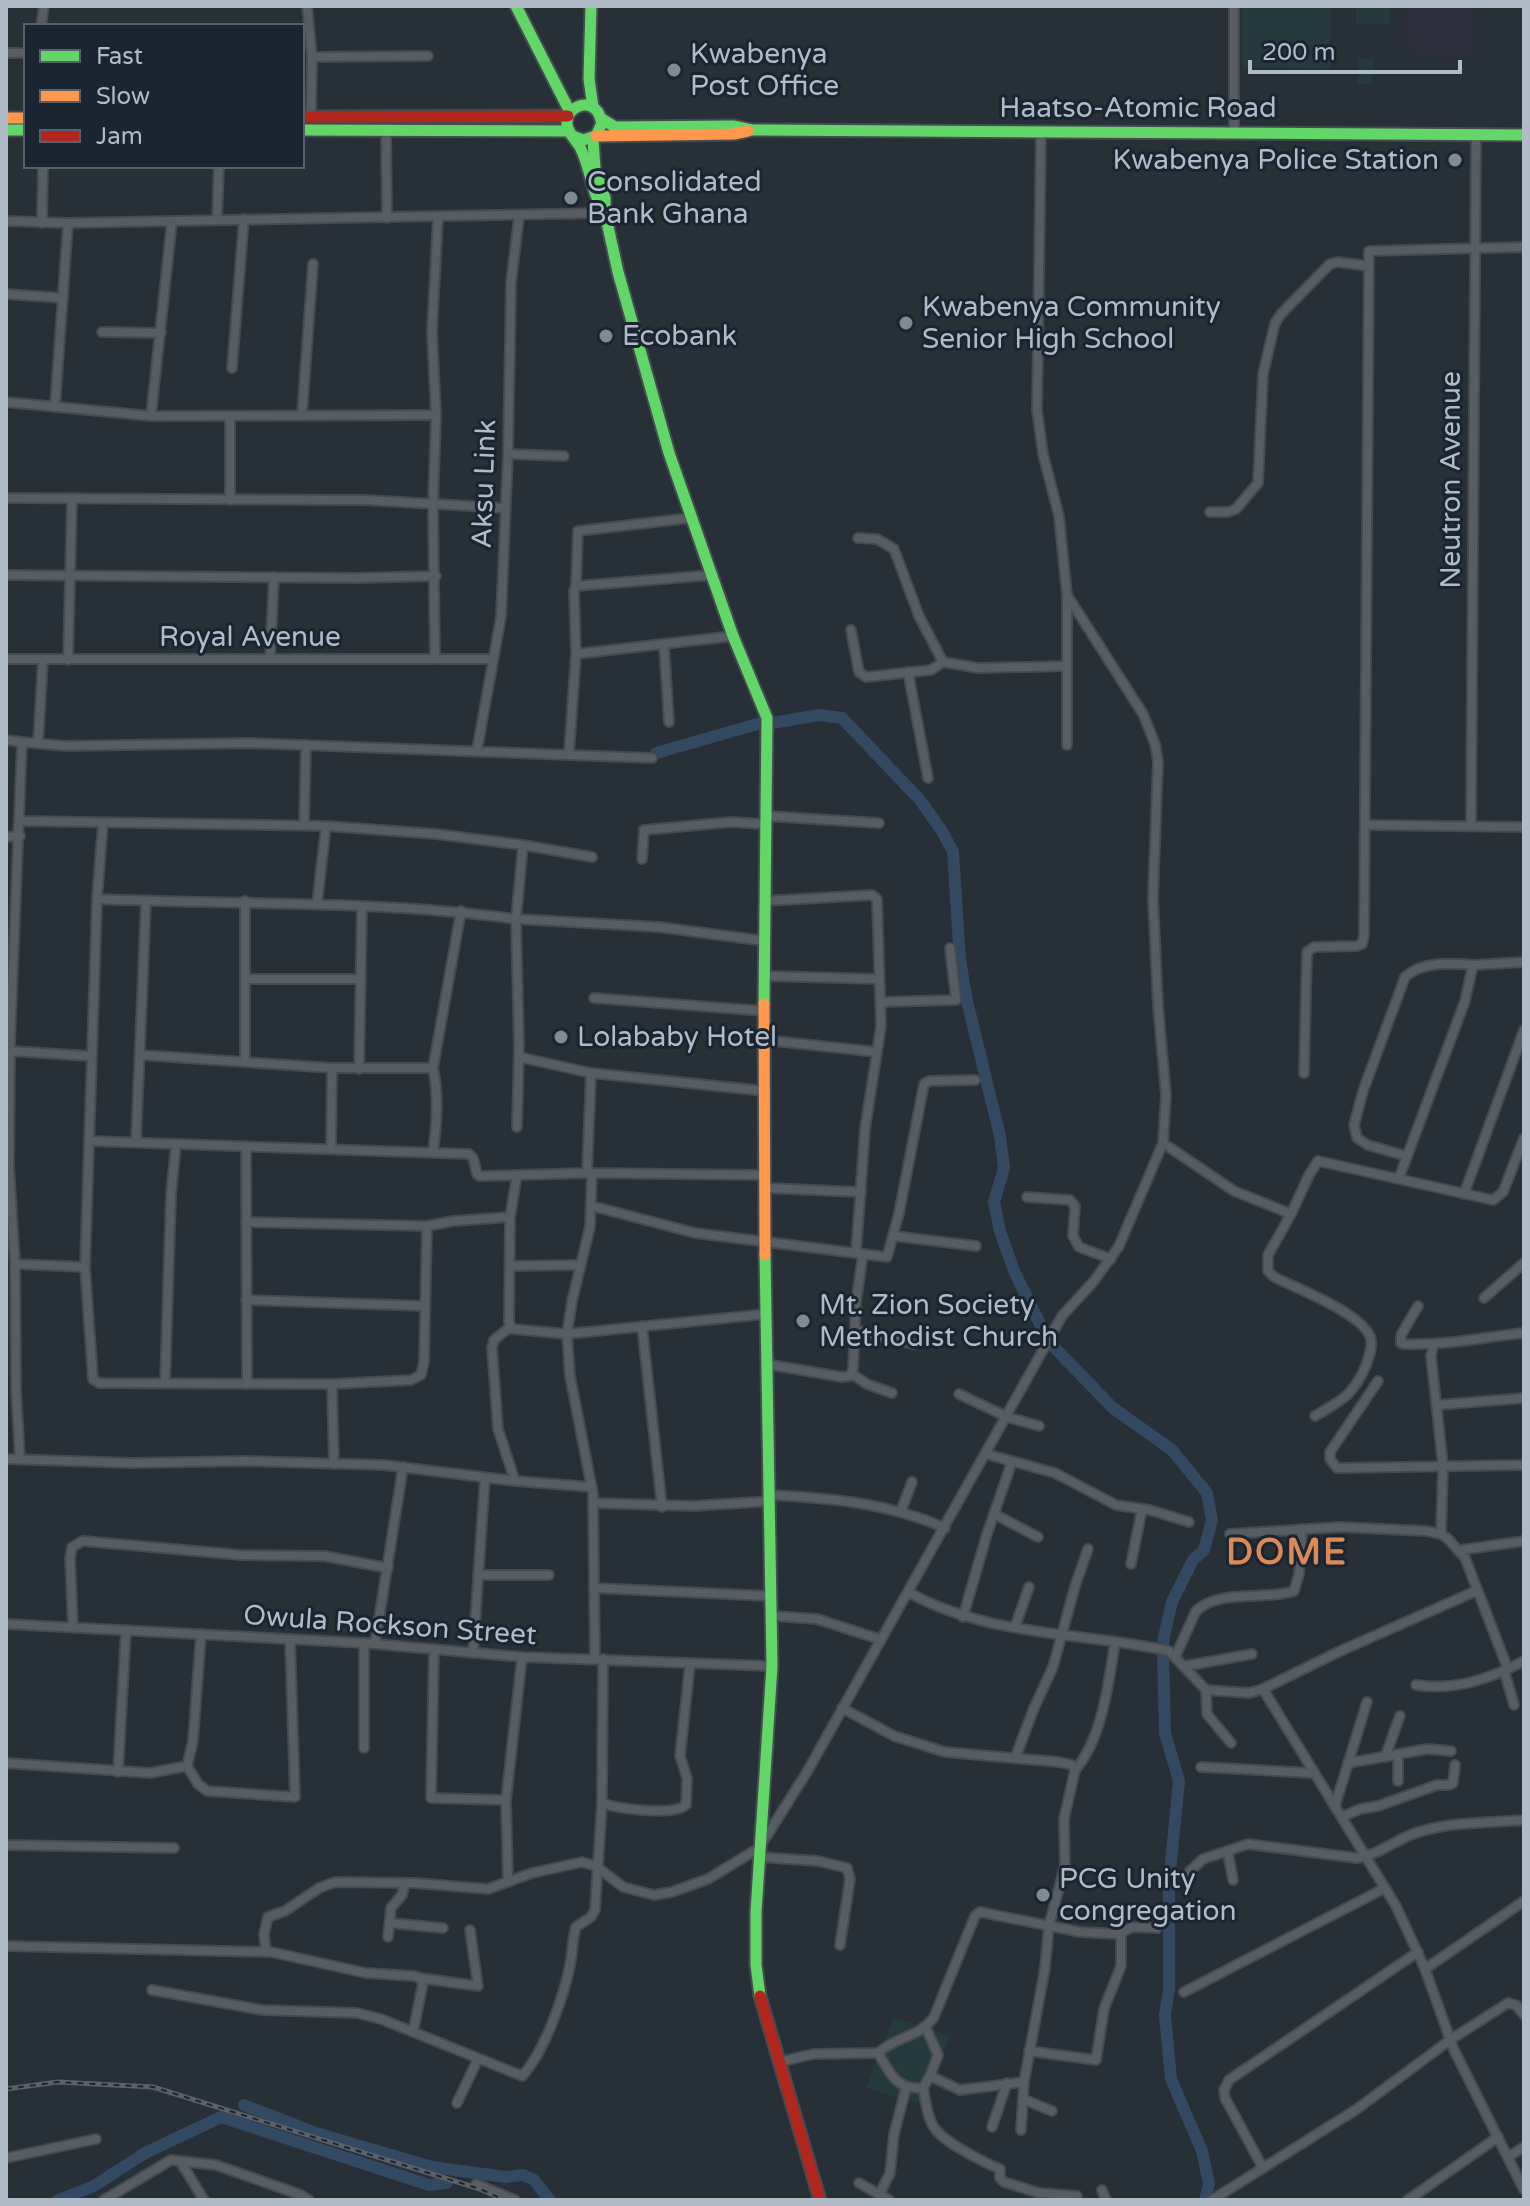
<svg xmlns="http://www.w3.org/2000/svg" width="1530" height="2206" font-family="'Varela Round',sans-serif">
  <rect width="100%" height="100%" fill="#272f37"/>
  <path fill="#2d2d3c" d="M1405 6H1475L1473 56H1453L1452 62 1442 61V54L1415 53V45L1403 44Z"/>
  <g fill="#243a3d">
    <path d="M1242 6H1330V69L1242 68Z"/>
    <rect x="1356" y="6" width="34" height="18"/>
    <path d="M1359 58 1374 59 1372 84H1357Z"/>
    <path d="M894 2017 950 2036 922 2105 866 2088Z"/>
  </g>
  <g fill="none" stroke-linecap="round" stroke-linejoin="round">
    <path stroke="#334861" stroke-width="2" d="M455 2170 456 2176"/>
    <g stroke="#334861" stroke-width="12">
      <path d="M772 723 819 715 842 718 920 800 942 831 953 852 960 960 967 1001 1000 1136 1004 1168 994 1202 1000 1231 1014 1271 1047 1338"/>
      <path d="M656 753 761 723"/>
      <path d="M1053 1346 1113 1408 1172 1450 1207 1493 1212 1520 1204 1550 1193 1560 1172 1602 1164 1637 1163 1654 1165 1733 1179 1781 1169 1882V1989L1165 2015 1171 2079 1202 2151 1209 2184 1205 2200"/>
      <path d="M244 2105 316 2133 432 2167 506 2177 523 2175 534 2180 550 2200"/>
      <path d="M58 2200 94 2186 145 2153 221 2117 429 2185 447 2183"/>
    </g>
    <g stroke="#454b51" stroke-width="12">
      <g id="street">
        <path d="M307 6 312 57 311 117"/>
        <path d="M1234 6V133"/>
        <path d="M41 26 44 6"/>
        <path d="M6 53H26"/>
        <path d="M312 57 428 56"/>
        <path d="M386 130 387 218"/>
        <path d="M217 219 219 166"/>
        <path d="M6 221 68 223 605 213"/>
        <path d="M42 223 43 166"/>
        <path d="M6 294 63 298"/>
        <path d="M102 332 161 333"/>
        <path d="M232 368 244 219"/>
        <path d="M6 402 151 416 436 415"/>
        <path d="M55 407 68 223"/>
        <path d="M302 415 313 264"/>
        <path d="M151 416 172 221"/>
        <path d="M508 454 564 456"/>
        <path d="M6 498 365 500 505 508"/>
        <path d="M230 500V418"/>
        <path d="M1210 512H1228L1236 509 1258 483 1263 374 1275 323 1281 314 1330 264 1338 262 1368 266"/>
        <path d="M858 538 877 539 894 549 919 616 943 662 978 668 1067 666"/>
        <path d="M6 575 356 578 436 576"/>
        <path d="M576 586 578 531 690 518"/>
        <path d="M1067 596V745"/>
        <path d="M851 630 859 672 866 677 931 670 943 662"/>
        <path d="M664 645 669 722"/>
        <path d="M576 654 574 591 576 586 713 575"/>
        <path d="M270 658 274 577"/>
        <path d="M6 659H493"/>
        <path d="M435 659 433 506 436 415 432 332 438 217"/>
        <path d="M68 660 72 499"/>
        <path d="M908 672 928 778"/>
        <path d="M6 740 22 742 10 1042 9 1166 15 1264 16 1390 20 1459"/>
        <path d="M22 742 66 746 249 743 652 758"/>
        <path d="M38 743 43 660"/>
        <path d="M477 750 501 617 508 454 511 283 519 217"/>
        <path d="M569 753 576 654 733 636"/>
        <path d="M766 816 879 823"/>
        <path d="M20 821 326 826 436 834 523 845 516 919 659 927 765 941"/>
        <path d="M103 823 97 899 85 1267 93 1379 99 1383 332 1384 411 1380 421 1375 424 1362 427 1226"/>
        <path d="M304 825 306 745"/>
        <path d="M1366 825 1524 827"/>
        <path d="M1471 826 1476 134"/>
        <path d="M6 837 20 836"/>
        <path d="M523 845 592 857"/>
        <path d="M642 859 644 830 731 822 766 824"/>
        <path d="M97 899C237 905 377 900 516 919L519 1047 517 1127"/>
        <path d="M764 901 872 895 877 899 881 1026 865 1129 856 1253"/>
        <path d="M317 904 326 826"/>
        <path d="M765 976 879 979"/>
        <path d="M245 979H361"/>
        <path d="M594 998 765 1011"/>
        <path d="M881 1002 956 1000 950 948"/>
        <path d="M765 1040 877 1052"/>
        <path d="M10 1051 90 1056"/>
        <path d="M141 1055 332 1068H433"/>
        <path d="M519 1057 591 1073 765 1091"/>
        <path d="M245 1061V901"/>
        <path d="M359 1069 362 906"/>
        <path d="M1304 1073 1307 952 1314 947 1357 946 1362 944 1364 936 1369 251 1524 247"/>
        <path d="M89 1141 469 1154 473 1158 477 1174 480 1176 587 1173 766 1175"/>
        <path d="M136 1142 146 901"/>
        <path d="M1163 1143 1234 1191 1291 1214 1268 1255V1271L1274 1277C1296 1288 1367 1315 1371 1340 1372 1349 1369 1357 1366 1365 1353 1396 1343 1399 1315 1416"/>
        <path d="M246 1147 247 1384"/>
        <path d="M331 1147 332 1068"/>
        <path d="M433 1151C437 1123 439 1096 433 1068L461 911"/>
        <path d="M1406 1156 1368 1145 1357 1138 1354 1125 1363 1091 1405 977C1422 961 1451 963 1473 965"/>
        <path d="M587 1173 591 1073"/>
        <path d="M592 1173 590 1227 572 1301 567 1334 570 1376 593 1494 595 1659"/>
        <path d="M517 1175 510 1217 509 1322 512 1329 567 1334 766 1314"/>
        <path d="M1399 1178 1465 1001 1473 965 1524 962"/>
        <path d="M766 1188 861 1192"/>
        <path d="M1464 1194 1524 1030"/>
        <path d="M1027 1197 1070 1200 1075 1206 1073 1236 1079 1247 1111 1259"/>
        <path d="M592 1206 695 1233 887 1257 899 1213 924 1084 929 1081 975 1080"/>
        <path d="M1291 1214 1309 1175 1318 1161 1493 1200 1503 1192 1524 1138"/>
        <path d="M246 1222 427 1226 453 1221 510 1217"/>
        <path d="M894 1236 976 1246"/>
        <path d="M15 1264 85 1267"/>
        <path d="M510 1266 580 1265"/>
        <path d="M1484 1298 1524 1263"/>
        <path d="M246 1300 425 1306"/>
        <path d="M1418 1306 1401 1335V1343L1404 1344C1443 1346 1484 1337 1524 1333"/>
        <path d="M642 1326 662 1507"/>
        <path d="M510 1327 494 1340 492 1348 498 1429 515 1481"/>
        <path d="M856 1330 913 1344"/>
        <path d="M1433 1346 1431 1356 1443 1466 1441 1534"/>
        <path d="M766 1364 842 1377 850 1376 853 1369 856 1302 863 1254"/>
        <path d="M852 1374 867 1384 892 1393"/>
        <path d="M1378 1381 1330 1452V1459L1337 1468 1524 1465"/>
        <path d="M165 1383 171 1195 176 1144"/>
        <path d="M332 1384 334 1464"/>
        <path d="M959 1394 1007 1417 1039 1426"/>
        <path d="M1437 1405 1524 1398"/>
        <path d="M986 1454 1055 1473 1116 1505 1150 1510 1189 1522"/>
        <path d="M6 1459 132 1463 247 1461 384 1465 515 1481 592 1487"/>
        <path d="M770 1495C831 1498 889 1503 945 1528"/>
        <path d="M593 1503 693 1506 770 1501"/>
        <path d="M901 1511 912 1482"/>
        <path d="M994 1514 1038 1537"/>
        <path d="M1230 1534 1340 1527 1426 1531 1441 1534 1448 1539 1465 1558 1508 1669"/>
        <path d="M1461 1550 1524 1541"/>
        <path d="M1131 1564 1142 1509"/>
        <path d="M478 1575H549"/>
        <path d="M595 1588 771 1596"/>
        <path d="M908 1592C988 1637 1082 1632 1169 1651L1206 1690 1249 1693 1263 1689 1338 1652 1476 1591"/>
        <path d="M772 1616 817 1619 879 1639"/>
        <path d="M963 1617 987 1534 1012 1462"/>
        <path d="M6 1624 364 1643 522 1657 772 1666"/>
        <path d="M73 1627 70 1558 72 1547 83 1541 241 1555 324 1556 388 1568"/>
        <path d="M1015 1627 1029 1587"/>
        <path d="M364 1643V1748"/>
        <path d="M375 1644 403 1467"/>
        <path d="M434 1650 431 1798 506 1800"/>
        <path d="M473 1653 485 1478"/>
        <path d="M1176 1655 1196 1611C1221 1588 1264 1601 1294 1591L1299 1574 1302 1529"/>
        <path d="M1185 1666 1252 1654"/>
        <path d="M1504 1670 1514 1705"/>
        <path d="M1416 1685C1455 1691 1489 1679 1524 1661"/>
        <path d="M1263 1689 1396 1906 1425 1969 1454 2050 1524 2190"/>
        <path d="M1206 1690 1207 1714 1231 1743"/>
        <path d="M842 1708 894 1736 945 1752 1059 1762 1072 1765 1075 1770 1064 1819 1065 1866 1049 1925 1045 1968 1024 2082 960 2090 930 2076"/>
        <path d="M1385 1757 1400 1716"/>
        <path d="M1015 1758 1034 1708 1053 1667 1075 1586 1088 1549"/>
        <path d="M6 1763 150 1773 187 1766 193 1741 201 1634"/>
        <path d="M1348 1763 1427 1749 1451 1751"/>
        <path d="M187 1766 198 1784 207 1791 295 1797 290 1639"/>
        <path d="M1201 1767 1312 1773"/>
        <path d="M1075 1770C1102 1740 1109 1681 1115 1642"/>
        <path d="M118 1772 126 1630"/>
        <path d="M1398 1781V1754"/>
        <path d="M602 1803C618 1809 673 1816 686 1805L687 1778 680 1756 690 1664"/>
        <path d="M1335 1806 1367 1702"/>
        <path d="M1342 1817 1360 1809 1378 1806 1437 1785H1449L1453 1783 1455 1765"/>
        <path d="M6 1845 174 1848"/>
        <path d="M1228 1853 1233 1880"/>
        <path d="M758 1857 818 1861 847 1868 850 1879 840 1945"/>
        <path d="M1189 1872 1203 1859 1248 1844 1357 1858C1378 1855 1394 1841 1413 1834 1447 1821 1488 1823 1524 1820"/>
        <path d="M508 1882 506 1800 522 1657"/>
        <path d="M390 1923 443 1928"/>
        <path d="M388 1937 391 1908 402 1895 405 1883"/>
        <path d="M6 1946 271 1952 366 1973 414 1976 420 1978 423 1983 413 2032"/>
        <path d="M266 1952 264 1934 268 1917 285 1911 319 1888 335 1882 415 1883 488 1889 532 1873 582 1862 596 1866 623 1887 654 1895 672 1892 708 1879 759 1848 807 1772 1062 1316 1094 1281 1119 1246 1163 1143 1166 1095 1158 1006 1153 898 1158 761 1155 744 1143 714 1067 595 1059 516 1043 454 1037 410 1041 131"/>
        <path d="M1425 1969 1524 1901"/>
        <path d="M420 1978 478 1986 470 1930"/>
        <path d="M152 1990 262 2010 357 2013 381 2019 522 2076C544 2053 564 1996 570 1965 573 1952 572 1939 576 1927L591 1917 595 1910 602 1803 603 1659"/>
        <path d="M1184 1992 1385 1888"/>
        <path d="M1029 2051 1096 2060 1104 2009 1121 1966V1934"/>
        <path d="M878 2053C890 2073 896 2090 923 2088L930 2076 938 2055 926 2028"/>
        <path d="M779 2062 813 2054 878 2053C896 2036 919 2038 934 2017L975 1916 980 1912 1080 1932 1117 1934 1133 1927 1157 1928"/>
        <path d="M923 2088C926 2101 927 2119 936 2130 946 2143 985 2163 1000 2169V2178L1004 2182 1039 2193 1077 2196"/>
        <path d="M1023 2099 1052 2111"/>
        <path d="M457 2103 478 2059"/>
        <path d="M992 2127 1007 2083"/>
        <path d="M1021 2130 1024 2082"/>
        <path d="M1508 2157 1524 2147"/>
        <path d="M6 2158 96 2139"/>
        <path d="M180 2161 204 2200"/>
        <path d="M1263 2168 1225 2098 1224 2090 1229 2080 1418 1952"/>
        <path d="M859 2183 889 2200"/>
        <path d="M476 2184 515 2200"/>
        <path d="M1102 2190 1106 2200"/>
        <path d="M879 2195 890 2173 894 2134 906 2088"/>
        <path d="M104 2200 171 2160 216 2165 301 2195 309 2200"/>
        <path d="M1212 2200 1357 2109 1450 2040 1508 2003 1516 2005 1524 2015"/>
        <path d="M1408 2200 1498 2137"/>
      </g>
    </g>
    <g stroke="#454b51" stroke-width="15">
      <g id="fast">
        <path d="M516 6 570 112"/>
        <path d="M591 6 589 79 593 107"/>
        <path d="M602 119 615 127 733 126 752 130 1524 135"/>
        <path d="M6 130H26"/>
        <path d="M302 130 569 131"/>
        <path d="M572 136 583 140 596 136 602 123C600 119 600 114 597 111 587 98 565 108 567 125 568 133 576 140 580 147 591 168 591 193 605 213"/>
        <path d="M593 139 595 169 605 198V213L618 272 669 453 733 636 767 718 764 1004"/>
        <path d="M760 1996 756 1965V1912L772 1666 765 1255"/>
      </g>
    </g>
    <g stroke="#454b51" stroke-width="15">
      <g id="slow">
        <path d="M6 118H26"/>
        <path d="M596 136 734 134 748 131"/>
        <path d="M764 1004 765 1255"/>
      </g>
    </g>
    <g stroke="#454b51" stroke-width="15">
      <g id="jam">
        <path d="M302 117 568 116"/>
        <path d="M760 1996 820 2200"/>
      </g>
    </g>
    <use href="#street" stroke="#585d64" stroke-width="8"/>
    <use href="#fast" stroke="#63d668" stroke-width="11"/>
    <use href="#slow" stroke="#ff974d" stroke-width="11"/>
    <use href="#jam" stroke="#b3261e" stroke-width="11"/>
    <g stroke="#5b6168" stroke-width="5">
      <path id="rail" d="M6 2089 58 2082 153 2087 480 2189 505 2200"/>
    </g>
    <use href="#rail" stroke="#1a2531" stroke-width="2" stroke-dasharray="6" stroke-linecap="butt"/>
  </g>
  <g fill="#808a95" stroke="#1a2531" stroke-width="3">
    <circle cx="674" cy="70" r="8"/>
    <circle cx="1455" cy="160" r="8"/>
    <circle cx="571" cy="198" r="8"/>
    <circle cx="906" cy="323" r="8"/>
    <circle cx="606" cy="336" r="8"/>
    <circle cx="561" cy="1037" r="8"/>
    <circle cx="803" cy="1321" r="8"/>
    <circle cx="1043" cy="1895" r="8"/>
  </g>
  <g text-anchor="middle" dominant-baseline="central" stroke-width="6" stroke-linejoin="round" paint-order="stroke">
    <g font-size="28" fill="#b0bbc8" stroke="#1a2531" text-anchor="start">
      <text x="690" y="54">Kwabenya<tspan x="690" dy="32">Post Office</tspan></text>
      <text x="1439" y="160" text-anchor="end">Kwabenya Police Station</text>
      <text x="587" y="182">Consolidated<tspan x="587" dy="32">Bank Ghana</tspan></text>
      <text x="922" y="307">Kwabenya Community<tspan x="922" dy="32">Senior High School</tspan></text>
      <text x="622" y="336">Ecobank</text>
      <text x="577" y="1037">Lolababy Hotel</text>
      <text x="819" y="1305">Mt. Zion Society<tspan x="819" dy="32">Methodist Church</tspan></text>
      <text x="1059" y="1879">PCG Unity<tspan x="1059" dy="32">congregation</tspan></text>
    </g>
    <g font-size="28" fill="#b0bbc8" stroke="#1a2531">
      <text x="1138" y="108">Haatso-Atomic Road</text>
      <text transform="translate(1451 480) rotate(-90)">Neutron Avenue</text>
      <text transform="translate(484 484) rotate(-88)">Aksu Link</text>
      <text x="250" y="637">Royal Avenue</text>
      <text transform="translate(390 1625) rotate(4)">Owula Rockson Street</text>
    </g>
    <g font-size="36" font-weight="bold" letter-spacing="2" fill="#db8959" stroke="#1a2531">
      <text x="1287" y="1552">DOME</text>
    </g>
  </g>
  <rect width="1530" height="2206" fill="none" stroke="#b0bbc8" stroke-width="16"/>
  <rect x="24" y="24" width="280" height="144" fill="#1a2531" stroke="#56616d" stroke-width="2"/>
  <rect x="40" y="50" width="40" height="12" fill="#63d668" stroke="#56616d" stroke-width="2"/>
  <text x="96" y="64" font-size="24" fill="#b0bbc8">Fast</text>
  <rect x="40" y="90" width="40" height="12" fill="#ff974d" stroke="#56616d" stroke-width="2"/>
  <text x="96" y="104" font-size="24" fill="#b0bbc8">Slow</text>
  <rect x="40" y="130" width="40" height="12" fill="#b3261e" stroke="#56616d" stroke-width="2"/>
  <text x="96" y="144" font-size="24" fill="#b0bbc8">Jam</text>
  <path d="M1250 60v12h210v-12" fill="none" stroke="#b0bbc8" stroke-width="4"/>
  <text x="1262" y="60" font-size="24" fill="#b0bbc8" stroke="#1a2531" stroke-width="6" paint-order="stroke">200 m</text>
</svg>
